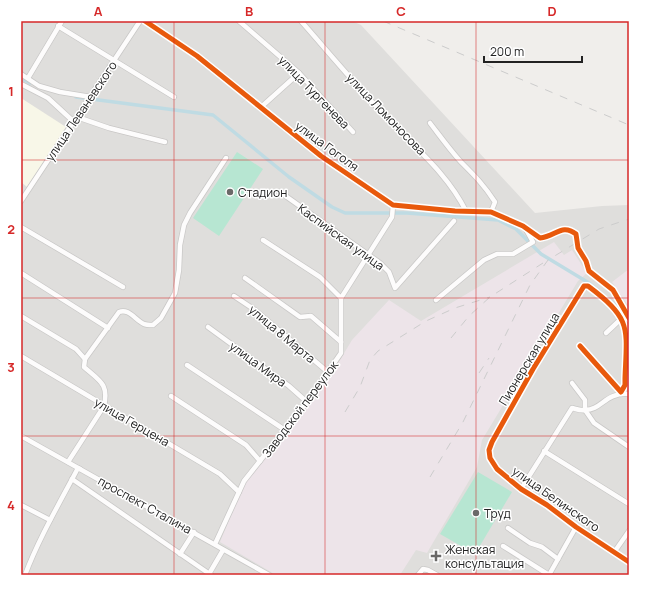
<svg xmlns="http://www.w3.org/2000/svg" width="650" height="596" font-family="Manrope,sans-serif">
  <rect width="100%" height="100%" fill="#f0eeeb"/>
  <path fill="#dfdedc" d="M21 21H352L361 25 535 213 602 206 629 205V575H21Z"/>
  <g fill="#ede4e9">
    <path d="M554 242 564 255 572 250 587 273 578 281 482 440 477 467 427 553 416 550 400 575H276L220 542 244 484 331 375 352 340 389 300 421 321Z"/>
    <path d="M629 269V307L612 282Z"/>
  </g>
  <path fill="#f8f7e8" d="M21 98 66 127 27 187 21 182Z"/>
  <g fill="#b7e6d2">
    <path d="M237 152 263 169 219 236 193 218Z"/>
    <path d="M478 472 512 492 475 554 440 534Z"/>
  </g>
  <g fill="none" stroke-linecap="round" stroke-linejoin="round">
    <g stroke="#bfdbe3" stroke-width="3.5">
      <path d="M21 78 30 83"/>
      <path d="M76 97 213 115 289 177 332 207 345 213H407L498 220 516 229 541 254 589 283 615 305 629 328"/>
    </g>
    <g stroke="#c9c8c7" stroke-width="6">
      <g id="minor">
        <path d="M145 21 197 56 321 156 393 205 455 211 491 212 523 226 540 238C556 236 562 223 576 234L578 248 586 261 589 271 613 290 629 318"/>
        <path d="M239 21 299 73 353 132"/>
        <path d="M301 21C330 54 359 89 390 121 418 150 448 175 466 211"/>
        <path d="M58 26 174 97"/>
        <path d="M21 74 39 86 60 92 91 97"/>
        <path d="M28 78 62 21"/>
        <path d="M21 84 48 98 74 122"/>
        <path d="M260 108 299 73"/>
        <path d="M77 117 109 128 165 142"/>
        <path d="M430 123C440 136 450 150 461 162 475 176 484 185 495 202L491 212"/>
        <path d="M280 192 380 263 389 272 395 288 454 221"/>
        <path d="M21 201 140 21"/>
        <path d="M21 227 123 287"/>
        <path d="M263 240 320 277 341 298"/>
        <path d="M21 273 108 328"/>
        <path d="M245 278 300 317 311 316 341 342"/>
        <path d="M234 296 255 310 329 373"/>
        <path d="M436 300 484 260 497 254H513L533 242 524 226"/>
        <path d="M21 316 76 349 85 359"/>
        <path d="M208 327 289 386 307 402"/>
        <path d="M606 333 622 318"/>
        <path d="M580 346 621 392 625 385V378C627 327 632 319 588 286H584L533 369 492 442 489 450 490 458 497 469 521 489 547 505 576 527 629 562"/>
        <path d="M21 356 220 474 239 492"/>
        <path d="M187 365 285 430"/>
        <path d="M572 383 585 400V410L594 423 629 447"/>
        <path d="M171 396 246 445 260 461"/>
        <path d="M21 436 269 575"/>
        <path d="M544 451 629 504"/>
        <path d="M68 462 104 406C109 384 100 381 84 367L85 359 119 312C129 308 135 320 144 324 146 325 151 325 153 325L161 318 175 293 179 270 180 245 184 225 190 213 226 158"/>
        <path d="M72 479 211 575"/>
        <path d="M521 489 572 408C576 409 581 411 585 410 602 410 605 392 629 394"/>
        <path d="M21 505 50 520"/>
        <path d="M508 528 530 543 542 547 558 559"/>
        <path d="M215 544 244 481 307 402 341 353V298L392 217 393 205"/>
        <path d="M503 546 549 575"/>
        <path d="M615 551 629 531"/>
        <path d="M180 554 194 532"/>
        <path d="M209 574 223 550"/>
        <path d="M25 575C39 538 59 504 78 468L80 469"/>
        <path d="M418 575 423 569 428 570 437 575"/>
        <path d="M549 575 576 527"/>
      </g>
    </g>
    <use href="#minor" stroke="#fdfcfc" stroke-width="4.5"/>
    <g stroke="#ccc" stroke-width="1" stroke-dasharray="8 8" stroke-linecap="butt">
      <path d="M383 21 629 125"/>
      <path d="M451 338 469 316 490 297 543 263"/>
      <path d="M479 373 489 358"/>
      <path d="M345 412 360 387 370 360 378 351 426 321 455 308 490 297"/>
      <path d="M430 477 463 422 530 285 548 260 599 229 629 219"/>
    </g>
    <g stroke="#fff" stroke-width="8">
      <g id="cycleway">
        <path d="M145 21 197 56 321 156 393 205 455 211 491 212 523 226 540 238C556 236 562 223 576 234L578 248 586 261 589 271 613 290 629 318"/>
        <path d="M580 346 621 392 625 385V378C627 327 632 319 588 286H584L533 369 492 442 489 450 490 458 497 469 521 489 547 505 576 527 629 562"/>
      </g>
    </g>
    <use href="#cycleway" stroke="#e8590c" stroke-width="5"/>
  </g>
  <path fill="none" stroke="#d62828" stroke-width="1" stroke-opacity="0.55" d="M174 21V575M325 21V575M476 21V575M21 160H629M21 298H629M21 436H629"/>
  <g fill="#6a6968" stroke="#fff" stroke-width="1.5">
    <circle cx="230" cy="192" r="4"/>
    <circle cx="476" cy="513" r="4"/>
    <path d="M434 550h4v4h4v4h-4v4h-4v-4h-4v-4h4z"/>
  </g>
  <g text-anchor="middle" dominant-baseline="central" stroke-width="3" stroke-linejoin="round" paint-order="stroke">
    <g font-size="12" fill="#222" stroke="#fff">
      <text transform="translate(314 92) rotate(46)">улица Тургенева</text>
      <text transform="translate(81 111) rotate(-56)">улица Леваневского</text>
      <text transform="translate(386 114) rotate(46)">улица Ломоносова</text>
      <text transform="translate(327 146) rotate(36)">улица Гоголя</text>
      <text transform="translate(341 237) rotate(36)">Каспийская улица</text>
      <text transform="translate(282 334) rotate(40)">улица 8 Марта</text>
      <text transform="translate(529 359) rotate(-59)">Пионерская улица</text>
      <text transform="translate(258 364) rotate(36)">улица Мира</text>
      <text transform="translate(300 409) rotate(-53)">Заводской переулок</text>
      <text transform="translate(132 422) rotate(30)">улица Герцена</text>
      <text transform="translate(556 499) rotate(35)">улица Белинского</text>
      <text transform="translate(145 505) rotate(29)">проспект Сталина</text>
    </g>
    <g font-size="12" fill="#222" stroke="#fff" text-anchor="start">
      <text x="238" y="192">Стадион</text>
      <text x="484" y="513">Труд</text>
      <text x="445" y="549">Женская<tspan x="445" dy="14">консультация</tspan></text>
    </g>
  </g>
  <rect width="650" height="596" fill="none" stroke="#ffffff" stroke-width="44"/>
  <path d="M484 56v6h98v-6" fill="none" stroke="#222222" stroke-width="2"/>
  <text x="490" y="56" font-size="12" fill="#222222" stroke="#ffffff" stroke-width="3" paint-order="stroke">200 m</text>
  <rect x="22" y="22" width="606" height="552" fill="none" stroke="#d62828" stroke-width="1.5"/>
  <g font-size="13" text-anchor="middle" font-weight="bold" fill="#d62828">
    <text x="98" y="16">A</text>
    <text x="249" y="16">B</text>
    <text x="401" y="16">C</text>
    <text x="552" y="16">D</text>
    <text x="11" y="96">1</text>
    <text x="11" y="234">2</text>
    <text x="11" y="372">3</text>
    <text x="11" y="510">4</text>
  </g>
</svg>
